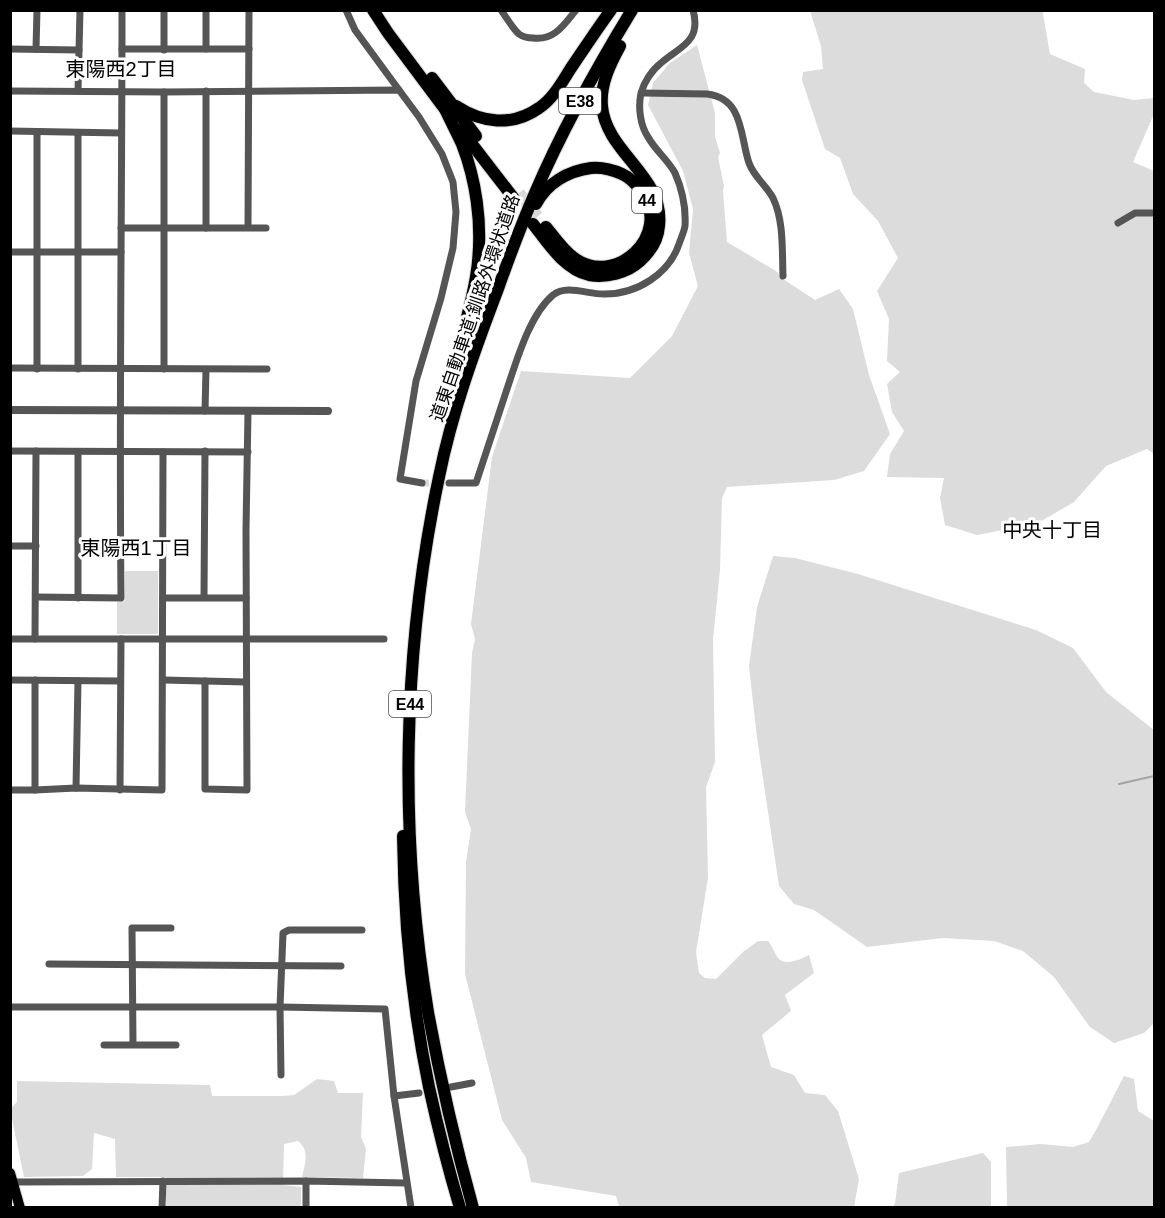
<svg xmlns="http://www.w3.org/2000/svg" width="1165" height="1218" font-family="Arial,'Noto Sans JP',sans-serif">
  <rect width="100%" height="100%" fill="#fff"/>
  <g fill="#dcdcdc">
    <path d="M810 11H1044L1043 14 1050 54 1085 69 1084 83 1094 92 1134 100 1154 98V114L1133 162 1154 171V454L1147 449 1106 466 1074 502 1038 523 977 535 945 525 940 498 944 478 887 477 890 454 904 431 892 412 887 384 900 372 887 361 889 319 877 291 898 258 878 221 853 194 840 158 825 149 802 80 803 72 823 69 821 46Z"/>
    <path d="M697 45 715 113V137L720 153 718 157 724 186 723 191 727 242 776 271 786 281 815 300 839 289 853 309 869 375 890 434 864 471 834 480 727 487 722 498 720 570 713 640 715 762 706 787 708 878 696 952 699 973 705 978 716 979 743 952 758 941H768C772 946 773 949 776 955 783 968 799 960 809 955L814 973 785 995 791 1011 762 1035 771 1067 794 1075 805 1093 825 1095 838 1111 859 1179 854 1207H619L616 1196 531 1182 526 1158 502 1120 465 974 466 862 471 829 465 812 472 653 475 639 471 624 492 457 521 371 630 378 672 336 698 286 689 253 693 209 683 171 648 105 653 83 670 63Z"/>
    <path d="M773 556 795 558 858 574 1036 630 1073 648 1106 692 1154 730V1023L1144 1033 1114 1043 1090 1027 1054 977 1023 951 994 941 943 938 867 947 814 910 794 904 779 886 757 738 749 666 757 607Z"/>
    <path d="M125 571H158V634H117V602L125 601Z"/>
    <path d="M1124 1076 1134 1079 1138 1111 1154 1121V1207H1007L1006 1147 1041 1144 1073 1147 1089 1142 1096 1130Z"/>
    <path d="M317 1079 334 1081 338 1093H363L361 1137 366 1149 363 1178 302 1177C305 1163 310 1151 298 1141L284 1144 283 1185 301 1187V1207H166V1177H116L115 1139 94 1133 92 1169 83 1176 24 1177 10 1109 17 1102V1081L210 1085 212 1096H282L294 1095Z"/>
    <path d="M983 1153 991 1162V1207H893L895 1203 899 1173Z"/>
  </g>
  <g fill="none" stroke-linecap="round" stroke-linejoin="round">
    <path stroke="#a3a3a3" stroke-width="2" d="M1119 784 1154 776"/>
    <path stroke="#d9d9d9" stroke-width="7" stroke-dasharray="7 3.5" stroke-linecap="butt" d="M422 483H441"/>
    <path stroke="#d9d9d9" stroke-width="12" stroke-dasharray="12 6" stroke-linecap="butt" d="M519 193 538 217"/>
    <g stroke="#dbdbdb" stroke-width="12">
      <path id="trunk" d="M10 1173 20 1208"/>
    </g>
    <g stroke="#dbdbdb" stroke-width="14">
      <g id="motorway">
        <path d="M373 10 388 33 450 116"/>
        <path d="M432 78 476 136"/>
        <path d="M456 106C482 123 512 127 539 108 553 99 562 82 571 68 584 49 597 29 611 10"/>
        <path d="M446 111C451 122 457 133 462 144 476 180 482 222 478 261 475 298 461 333 454 369 451 385 450 402 447 419"/>
        <path d="M461 130 515 200"/>
        <path d="M536 204C547 183 568 171 591 168 602 167 613 170 622 174 631 178 637 185 642 192 672 235 616 288 574 258 563 250 555 238 546 227"/>
        <path d="M533 224C548 243 564 269 589 275 606 278 627 273 640 261 650 252 658 240 659 226 665 176 606 153 602 106 600 85 610 64 620 46"/>
        <path d="M403 836C404 920 412 1005 429 1087 438 1128 448 1168 460 1208"/>
        <path d="M473 1208C455 1143 440 1078 428 1012 399 836 402 652 439 477 452 412 475 349 499 286 510 255 522 223 535 193 562 130 596 69 632 10"/>
      </g>
    </g>
    <g stroke="#555" stroke-width="7">
      <path d="M164 10V50"/>
      <path d="M206 10V49"/>
      <path d="M346 10 355 30 399 90"/>
      <path d="M501 10C506 17 513 29 519 34 523 37 529 38 533 38 554 41 564 25 576 10"/>
      <path d="M10 49 79 50"/>
      <path d="M36 49 37 10"/>
      <path d="M122 49H249"/>
      <path d="M10 91 164 92 399 90 419 117 442 154 453 182 456 212 453 248 441 298 416 381 400 479 422 483"/>
      <path d="M78 91 80 10"/>
      <path d="M164 92V369"/>
      <path d="M642 93 707 94C744 98 740 137 749 163 754 177 766 185 773 198 784 221 782 250 783 276"/>
      <path d="M10 131 121 133"/>
      <path d="M1118 223 1135 213H1154"/>
      <path d="M248 227 249 10"/>
      <path d="M121 228H266"/>
      <path d="M206 228V91"/>
      <path d="M10 252H121"/>
      <path d="M10 368 267 369"/>
      <path d="M37 369V132"/>
      <path d="M78 369V133"/>
      <path d="M205 411 206 370"/>
      <path d="M10 451 248 452"/>
      <path d="M449 483H476C486 452 496 422 506 392 516 363 529 315 553 295 567 284 589 295 605 294 637 294 669 274 679 244 681 238 684 232 685 226 686 209 682 189 675 173 668 160 655 150 648 137 640 125 638 107 641 93 644 82 652 70 661 63 679 47 702 42 693 10"/>
      <path d="M10 546H36"/>
      <path d="M36 597 121 598C119 402 122 206 122 10"/>
      <path d="M204 597 205 451"/>
      <path d="M78 598V452"/>
      <path d="M163 598H246"/>
      <path d="M10 639H384"/>
      <path d="M35 639 36 451"/>
      <path d="M10 680 120 681"/>
      <path d="M163 680 246 682"/>
      <path d="M205 681V789L247 790 246 530 248 411"/>
      <path d="M76 788 78 681"/>
      <path d="M10 790H35L76 788 162 790 163 452"/>
      <path d="M35 790V680"/>
      <path d="M120 790 121 639"/>
      <path d="M49 964 341 966"/>
      <path d="M10 1007H280L385 1009 394 1096 411 1208"/>
      <path d="M133 1044 132 928H171"/>
      <path d="M104 1045H176"/>
      <path d="M281 1075 280 1007 283 933 289 930H362"/>
      <path d="M451 1087 472 1083"/>
      <path d="M394 1096 419 1093"/>
      <path d="M13 1182 306 1181 406 1183"/>
      <path d="M162 1208 163 1181"/>
      <path d="M306 1208V1181"/>
    </g>
    <path stroke="#555" stroke-width="8" d="M10 410 328 411"/>
    <use href="#trunk" stroke="#000" stroke-width="10"/>
    <use href="#motorway" stroke="#000" stroke-width="12"/>
  </g>
  <g text-anchor="middle" dominant-baseline="central" stroke-width="6" stroke-linejoin="round" paint-order="stroke">
    <g fill="#fff" stroke="#4c4c4c" stroke-width="1.5">
      <rect x="559" y="88" width="42" height="26" rx="4.5"/>
      <rect x="632" y="187" width="30" height="26" rx="4.5"/>
      <rect x="389" y="691" width="42" height="26" rx="4.5"/>
    </g>
    <g font-size="16" font-weight="bold" fill="#000">
      <text x="580" y="101">E38</text>
      <text x="647" y="200">44</text>
      <text x="410" y="704">E44</text>
    </g>
    <g font-size="18" fill="#000" stroke="#fff">
      <text transform="translate(475 308) rotate(-71)">道東自動車道;釧路外環状道路</text>
    </g>
    <g font-size="20" fill="#000" stroke="#fff">
      <text x="121" y="69">東陽西2丁目</text>
      <text x="1052" y="530">中央十丁目</text>
      <text x="136" y="548">東陽西1丁目</text>
    </g>
  </g>
  <rect width="1165" height="1218" fill="none" stroke="#000000" stroke-width="24"/>
</svg>
